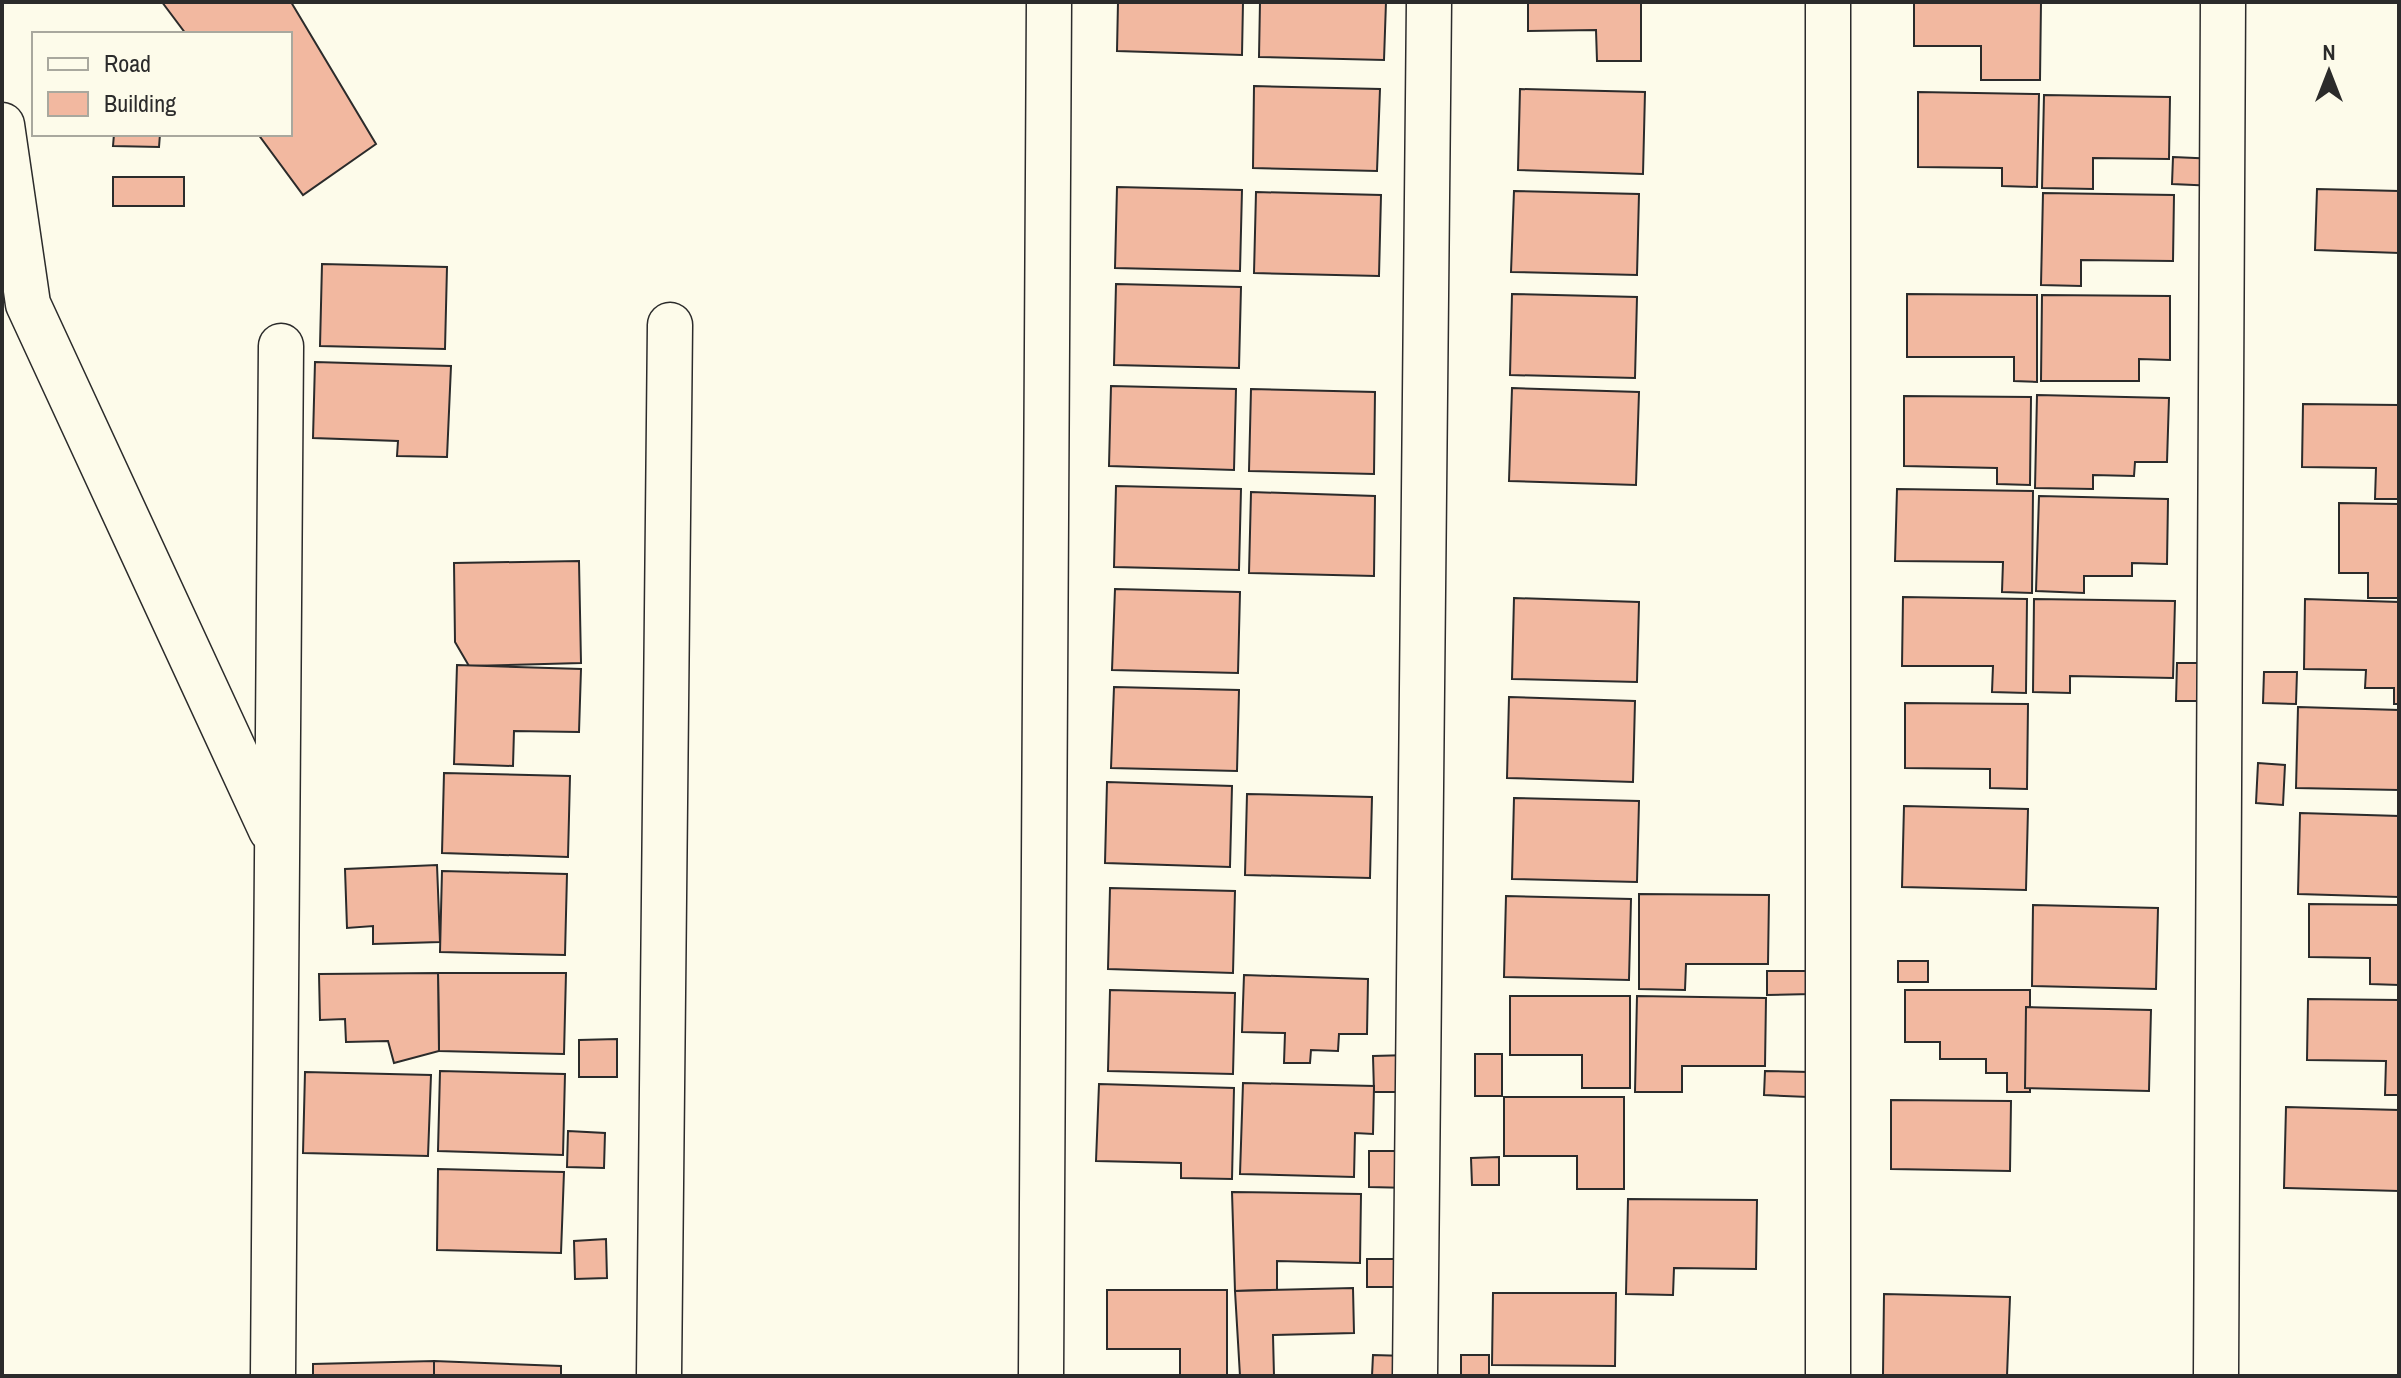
<svg xmlns="http://www.w3.org/2000/svg" width="2401" height="1378" font-family="'Archivo Narrow',sans-serif">
  <rect width="100%" height="100%" fill="#fdfbea"/>
  <g fill="#f2b8a0" stroke="#2b2b2b" stroke-width="2">
    <path d="M162 2H291L376 144 303 195 258 134H290V34H186Z"/>
    <path d="M1118 2H1243L1242 55 1117 51Z"/>
    <path d="M1260 2H1386L1384 60 1259 57Z"/>
    <path d="M1528 2H1641V61H1597L1596 30 1528 31Z"/>
    <path d="M1914 2H2041L2040 80H1981V46H1914Z"/>
    <path d="M1254 86 1380 89 1377 171 1253 168Z"/>
    <path d="M1520 89 1645 92 1643 174 1518 170Z"/>
    <path d="M1918 92 2039 94 2037 187 2002 186V168L1918 167Z"/>
    <path d="M2044 95 2170 97 2169 159 2093 158V189L2042 188Z"/>
    <path d="M114 134H160L159 147 113 146Z"/>
    <path d="M2173 157 2217 159 2216 186 2172 184Z"/>
    <rect x="113" y="177" width="71" height="29"/>
    <path d="M1117 187 1242 190 1240 271 1115 268Z"/>
    <path d="M2317 189 2399 191V253L2315 250Z"/>
    <path d="M1514 191 1639 194 1637 275 1511 272Z"/>
    <path d="M1256 192 1381 195 1379 276 1254 273Z"/>
    <path d="M2043 193 2174 195 2173 261 2081 260V286L2041 285Z"/>
    <path d="M322 264 447 267 445 349 320 346Z"/>
    <path d="M1116 284 1241 287 1239 368 1114 365Z"/>
    <path d="M1512 294 1637 297 1635 378 1510 375Z"/>
    <path d="M1907 294 2037 295V382L2014 381V357H1907Z"/>
    <path d="M2042 295 2170 296V360L2139 359V381H2041Z"/>
    <path d="M315 362 451 366 447 457 397 456 398 441 313 438Z"/>
    <path d="M1111 386 1236 389 1234 470 1109 466Z"/>
    <path d="M1512 388 1639 392 1636 485 1509 481Z"/>
    <path d="M1251 389 1375 392 1374 474 1249 471Z"/>
    <path d="M2037 395 2169 398 2167 462H2135L2134 476 2093 475V489L2035 488Z"/>
    <path d="M1904 396 2031 397 2030 485 1997 484V468L1904 466Z"/>
    <path d="M2303 404 2399 405V499H2375L2376 468 2302 467Z"/>
    <path d="M1116 486 1241 489 1239 570 1114 567Z"/>
    <path d="M1897 489 2033 491 2032 593 2002 592 2003 562 1895 561Z"/>
    <path d="M1251 492 1375 496 1374 576 1249 573Z"/>
    <path d="M2039 496 2168 499 2167 564 2132 563V576H2084V593L2036 591Z"/>
    <path d="M2339 503 2399 504V598H2368V573H2339Z"/>
    <path d="M579 561 581 663 469 666 455 642 454 563Z"/>
    <path d="M1115 589 1240 592 1238 673 1112 670Z"/>
    <path d="M1903 597 2027 599 2026 693 1992 692 1993 666H1902Z"/>
    <path d="M1514 598 1639 602 1637 682 1512 679Z"/>
    <path d="M2034 599 2175 601 2173 678 2070 676V693L2033 692Z"/>
    <path d="M2305 599 2399 602V704H2394V688H2365L2366 670 2304 669Z"/>
    <path d="M2177 663H2206L2205 701H2176Z"/>
    <path d="M457 665 581 669 579 732 514 731 513 766 454 764Z"/>
    <path d="M2264 672H2297L2296 704 2263 703Z"/>
    <path d="M1114 687 1239 690 1237 771 1111 768Z"/>
    <path d="M1509 697 1635 701 1633 782 1507 778Z"/>
    <path d="M1905 703 2028 704 2027 789 1990 788V769L1905 768Z"/>
    <path d="M2298 707 2399 710V790L2296 788Z"/>
    <path d="M2258 763 2285 765 2283 805 2256 803Z"/>
    <path d="M444 773 570 776 568 857 442 853Z"/>
    <path d="M1107 782 1232 786 1230 867 1105 863Z"/>
    <path d="M1247 794 1372 797 1370 878 1245 875Z"/>
    <path d="M1514 798 1639 801 1637 882 1512 879Z"/>
    <path d="M1904 806 2028 809 2026 890 1902 887Z"/>
    <path d="M2300 813 2399 816V897L2298 894Z"/>
    <path d="M437 865 440 942 373 944V926L347 928 345 869Z"/>
    <path d="M442 871 567 874 565 955 440 952Z"/>
    <path d="M1110 888 1235 891 1233 973 1108 969Z"/>
    <path d="M1639 894 1769 895 1768 964H1686L1685 990 1639 989Z"/>
    <path d="M1506 896 1631 899 1629 980 1504 977Z"/>
    <path d="M2309 904 2399 905V985L2370 984V958L2309 957Z"/>
    <path d="M2033 905 2158 908 2156 989 2032 986Z"/>
    <rect x="1898" y="961" width="30" height="21"/>
    <path d="M1767 971H1812V994L1767 995Z"/>
    <path d="M438 973H566L564 1054 439 1051Z"/>
    <path d="M438 973 439 1051 394 1063 388 1041 346 1042 345 1019 320 1020 319 974Z"/>
    <path d="M1244 975 1368 979 1367 1034H1339L1338 1051 1311 1050 1310 1063H1284L1285 1033 1242 1032Z"/>
    <path d="M1110 990 1235 993 1233 1074 1108 1071Z"/>
    <path d="M1905 990H2030V1092H2007V1073H1986V1059H1940V1042H1905Z"/>
    <path d="M1510 996H1630V1088H1582V1055H1510Z"/>
    <path d="M1637 996 1766 998 1765 1066H1682V1092H1635Z"/>
    <path d="M2308 999 2399 1000V1095H2385L2386 1061 2307 1060Z"/>
    <path d="M2026 1007 2151 1010 2149 1091 2025 1088Z"/>
    <path d="M617 1039V1077H579V1040Z"/>
    <rect x="1475" y="1054" width="27" height="42"/>
    <path d="M1409 1055V1092H1374L1373 1056Z"/>
    <path d="M440 1071 565 1074 563 1155 438 1151Z"/>
    <path d="M1765 1071 1809 1072 1808 1097 1764 1095Z"/>
    <path d="M305 1072 431 1075 428 1156 303 1153Z"/>
    <path d="M1243 1083 1374 1086 1373 1134 1355 1133 1354 1177 1240 1174Z"/>
    <path d="M1099 1084 1234 1088 1232 1179 1181 1178V1163L1096 1161Z"/>
    <path d="M1504 1097H1624V1189H1577V1156H1504Z"/>
    <path d="M1891 1100 2011 1101 2010 1171 1891 1169Z"/>
    <path d="M2286 1107 2399 1110V1191L2284 1188Z"/>
    <path d="M568 1131 605 1133 604 1168 567 1167Z"/>
    <path d="M1369 1151H1410V1188L1369 1187Z"/>
    <path d="M1499 1157V1185H1472L1471 1158Z"/>
    <path d="M438 1169 564 1172 561 1253 437 1250Z"/>
    <path d="M1232 1192 1361 1194 1360 1263 1277 1261V1290L1235 1291Z"/>
    <path d="M1628 1199 1757 1200 1756 1269 1674 1268 1673 1295 1626 1294Z"/>
    <path d="M606 1239 607 1278 575 1279 574 1241Z"/>
    <rect x="1367" y="1259" width="36" height="28"/>
    <path d="M1353 1288 1354 1333 1273 1335 1274 1376H1240L1235 1291Z"/>
    <path d="M1107 1290H1227V1376H1180V1349H1107Z"/>
    <path d="M1493 1293H1616L1615 1366 1492 1365Z"/>
    <path d="M1884 1294 2010 1297 2007 1376 1883 1375Z"/>
    <path d="M1373 1355 1406 1356 1405 1376H1372Z"/>
    <rect x="1461" y="1355" width="28" height="21"/>
    <path d="M434 1361 561 1366V1376H434Z"/>
    <path d="M434 1361V1376H313V1364Z"/>
  </g>
  <g fill="none" stroke-linecap="round" stroke-linejoin="round">
    <g stroke="#2b2b2b" stroke-width="47">
      <g id="minor">
        <path d="M1828 2V1376"/>
        <path d="M2 125 28 304 271 830"/>
        <path d="M273 1376 281 346"/>
        <path d="M659 1376 670 325"/>
        <path d="M1041 1376 1049 2"/>
        <path d="M1415 1376 1429 2"/>
        <path d="M2216 1376 2223 2"/>
      </g>
    </g>
    <use href="#minor" stroke="#fdfbea" stroke-width="44"/>
  </g>
  <rect width="2401" height="1378" fill="none" stroke="#2b2b2b" stroke-width="8"/>
  <rect x="32" y="32" width="260" height="104" fill="#fdfbea" stroke="#a9a89e" stroke-width="2"/>
  <rect x="48" y="58" width="40" height="12" fill="#fdfbea" stroke="#a9a89e" stroke-width="2"/>
  <text x="104" y="72" font-size="24" fill="#2b2b2b">Road</text>
  <rect x="48" y="92" width="40" height="24" fill="#f2b8a0" stroke="#a9a89e" stroke-width="2"/>
  <text x="104" y="112" font-size="24" fill="#2b2b2b">Building</text>
  <g transform="translate(2329 72)" stroke="#fdfbea" stroke-width="6" paint-order="stroke">
  <path d="M0-6L14 30L0 20L-14 30Z" fill="#2b2b2b"/>
  <text y="-12" font-size="22" font-weight="bold" text-anchor="middle" fill="#2b2b2b">N</text>
  </g>
</svg>
